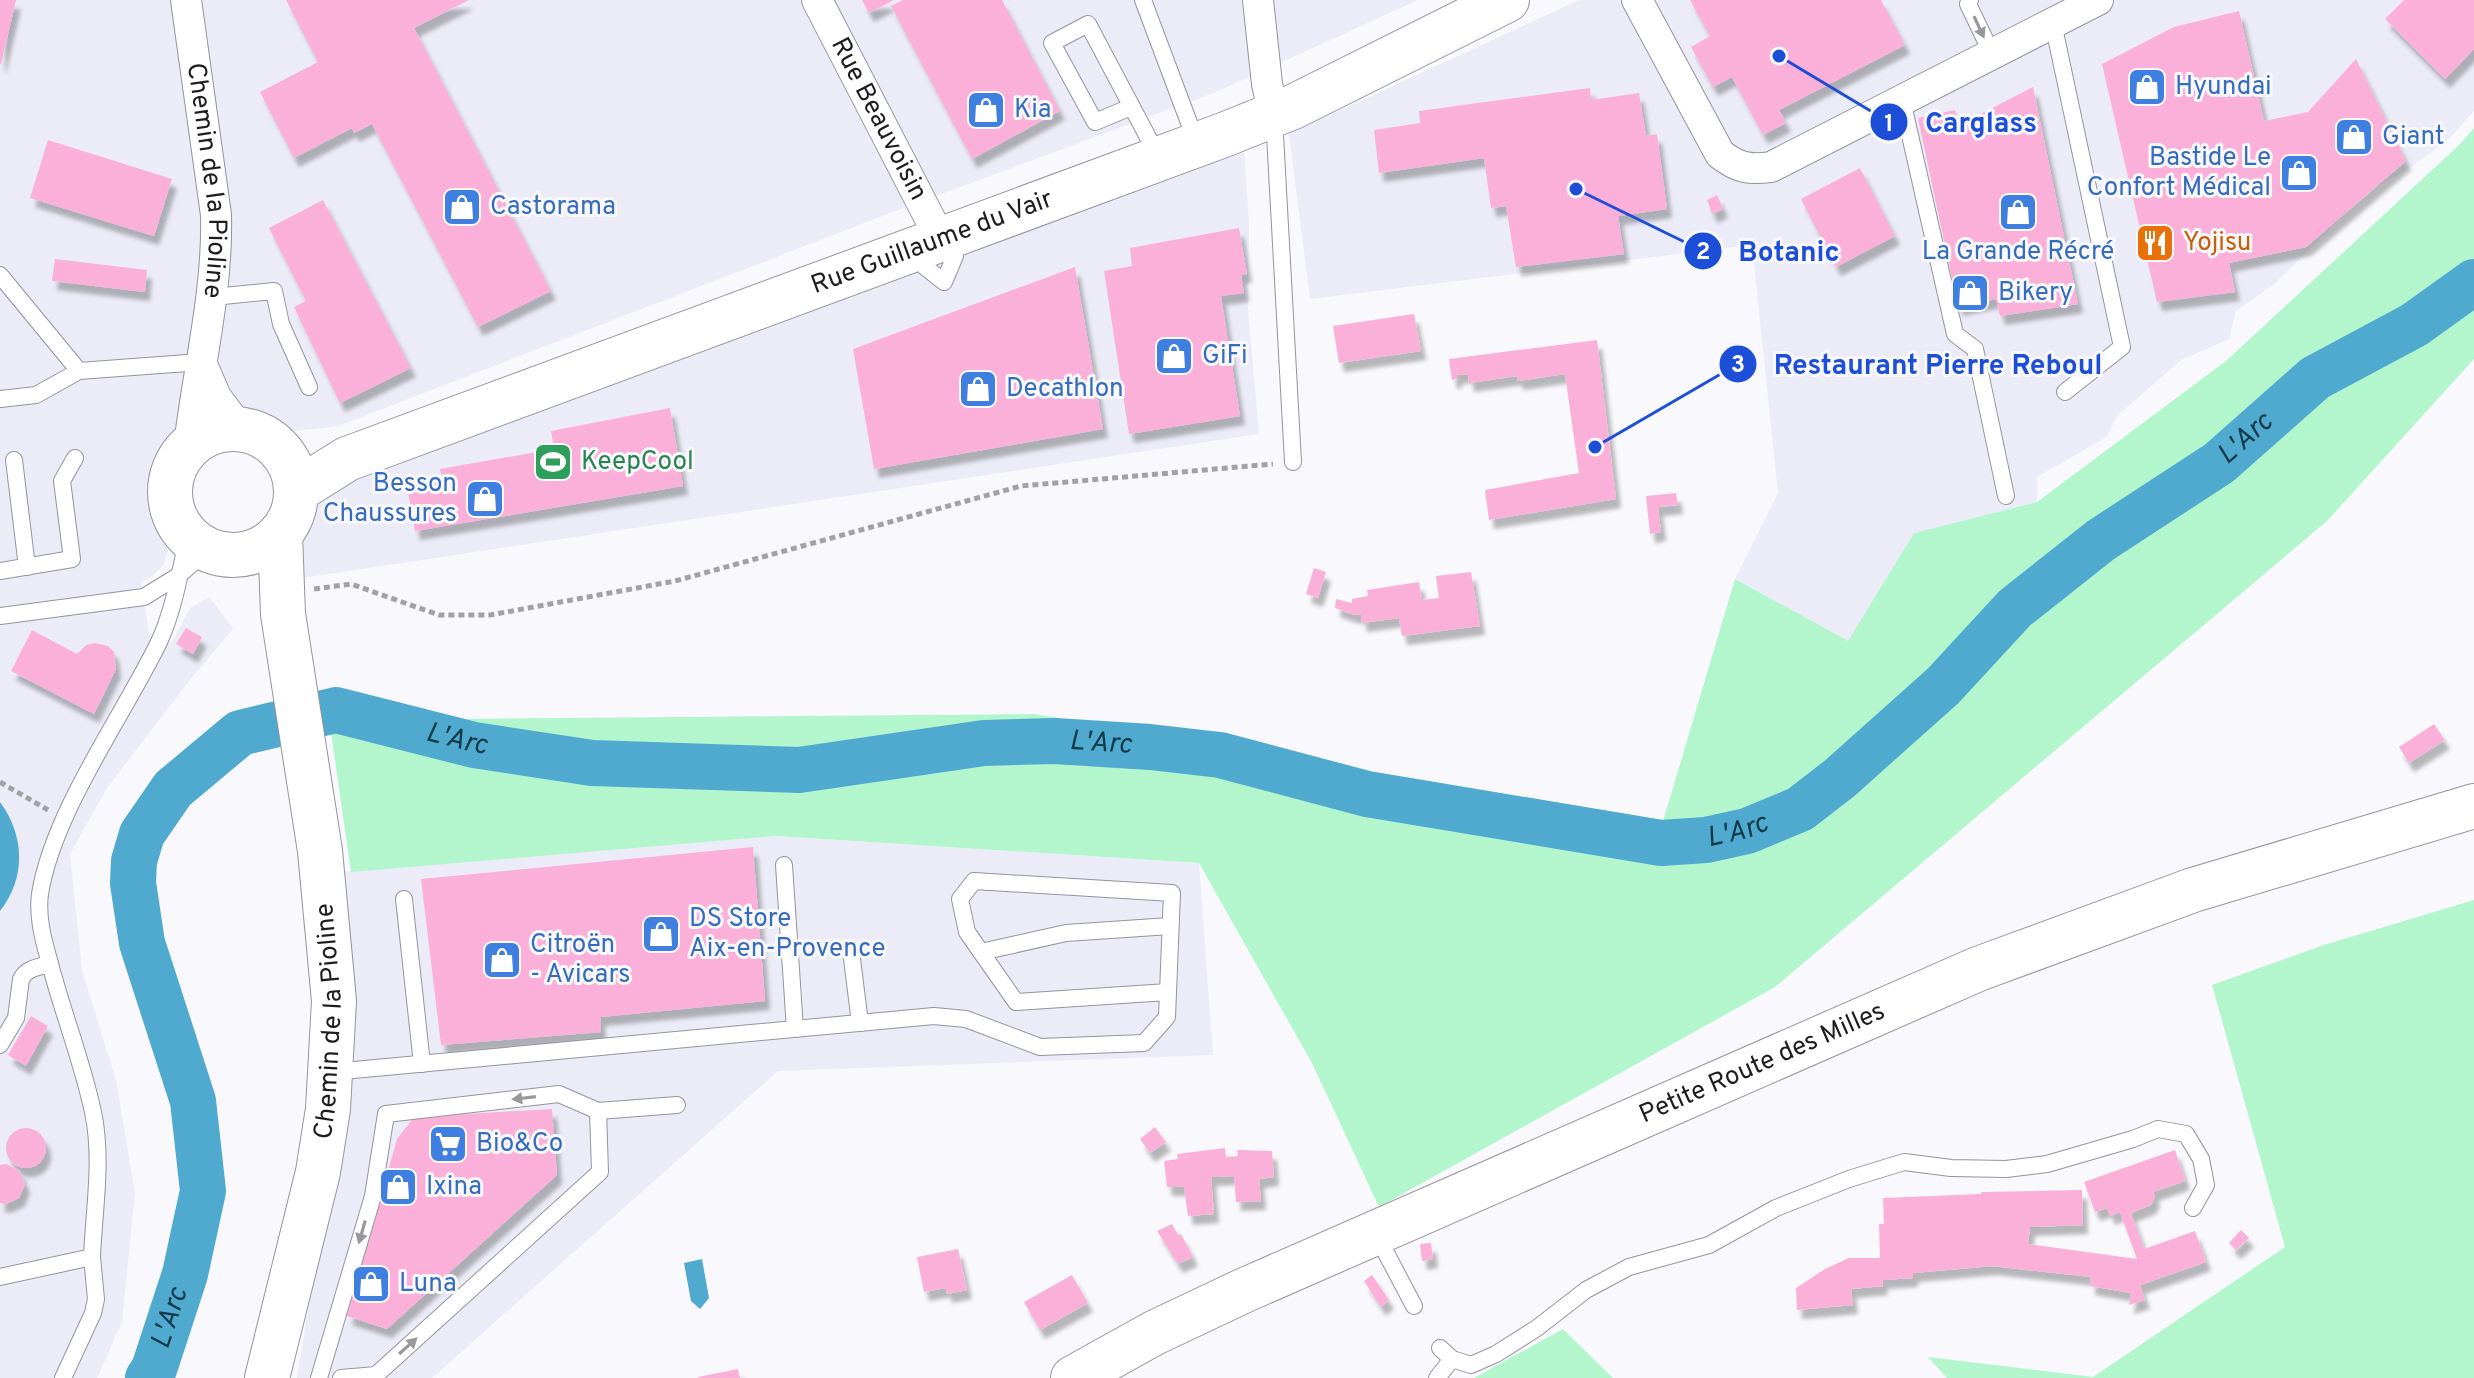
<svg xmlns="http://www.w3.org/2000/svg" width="2474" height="1378" font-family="Overpass,sans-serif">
  <defs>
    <filter id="shadow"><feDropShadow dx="5" dy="9" stdDeviation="2" flood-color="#0004"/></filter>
  </defs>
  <rect width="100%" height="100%" fill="#f8f8fd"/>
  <g fill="#ececf8">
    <path d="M0 0H1418L1216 92 885 215 338 426 280 433 241 413 173 433 156 470V494L168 551 163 566 151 577 141 582 149 633 171 644 190 608 210 597 233 629 189 681 107 788 70 854 82 970 116 1080 135 1193 122 1322 97 1378H0Z"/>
    <path d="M1579 0H2474V111L2448 140 2415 164 2366 194 2273 285 2236 311 2229 339 2181 360 2117 416 2107 437 2037 477V502L1914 533 1848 642 1735 579 1778 493 1752 245 1310 299 1289 134Z"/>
    <path d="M1244 152 1249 222 1248 309 1259 434 302 578 296 530 336 485 1110 195Z"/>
    <path d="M776 836 1199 863 1213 1055 778 1071 432 1378H297L348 1060 342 872Z"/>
  </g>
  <g fill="#b3f6ce">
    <path d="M2474 128V359L2327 521 1775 987 1379 1207 1312 1063 1199 863 776 836 351 872 327 704 453 719 1034 714 1246 748 1661 828 1735 579 1848 641 1914 533 2037 502 2226 361 2457 147Z"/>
    <path d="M2474 900V1378H1947L1928 1357 2093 1377 2285 1247 2212 985 2324 945Z"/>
    <path d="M1563 1329 1613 1378H1474Z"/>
  </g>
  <g fill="#50aacf">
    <path d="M0 802C25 836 26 878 0 911Z"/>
    <path d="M702 1259 709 1298 700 1309 691 1301 684 1263Z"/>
  </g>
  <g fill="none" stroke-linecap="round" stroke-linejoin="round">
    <path stroke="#50aacf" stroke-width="46" id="s1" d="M148 1378 154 1369 185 1274 203 1191 193 1101 142 943 133 883 134 861 142 834 173 789 240 733 336 710 474 745 592 763 799 770 984 743 1055 741 1150 747 1220 755 1367 794 1661 843 1706 840 1747 831 1800 809 1840 778 1943 686 2015 608 2101 540 2219 463 2315 378 2414 325 2474 282"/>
  </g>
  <g fill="#fbb0d9" filter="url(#shadow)">
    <path d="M0 0H16L1 64H0Z"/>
    <path d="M286 0H469L414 28 551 291 478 327 372 124 354 133 352 128 294 158 260 92 318 62Z"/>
    <path d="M862 0H894L869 13Z"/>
    <path d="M903 0H1002L1060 111 972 159 891 6Z"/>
    <path d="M1690 0H1881L1905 45 1779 110 1786 123 1763 135 1732 77 1713 87 1691 47 1710 36Z"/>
    <path d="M2404 0H2474V49L2445 79 2385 19Z"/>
    <path d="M2239 11 2264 121 2308 112 2356 59 2406 161 2306 247 2229 263 2235 292 2157 302 2102 64 2174 27Z"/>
    <path d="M2033 87 2078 304 2000 316 1996 299 1958 307 1918 118 1955 110 1959 125Z"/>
    <path d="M1590 88 1591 100 1639 93 1646 136 1657 134 1667 209 1618 216 1624 254 1516 267 1506 206 1491 208 1484 158 1379 173 1374 130 1420 123 1419 111Z"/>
    <path d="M48 140 172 179 154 236 30 198Z"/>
    <path d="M1860 168 1895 236 1836 267 1801 199Z"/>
    <path d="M1717 195 1723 209 1712 214 1707 200Z"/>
    <path d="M323 200 411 368 340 403 294 307 306 301 269 228Z"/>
    <path d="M1239 228 1247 274 1241 275 1244 293 1221 296 1240 416 1129 434 1104 271 1132 266 1130 248Z"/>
    <path d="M55 259 147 270 145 292 52 281Z"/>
    <path d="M1075 267 1103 429 874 469 853 349Z"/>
    <path d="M1414 314 1421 351 1339 363 1333 326Z"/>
    <path d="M1597 340 1616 499 1489 520 1485 490 1579 473 1565 374 1518 381 1517 376 1469 383 1468 374 1457 375V379L1452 380 1449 359Z"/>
    <path d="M670 408 683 486 415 531 407 486 442 479 440 469 554 449 551 431Z"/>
    <path d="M1676 493 1678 505 1658 507 1661 532 1650 534 1646 496Z"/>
    <path d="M1314 568 1326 572 1318 598 1306 594Z"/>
    <path d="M1471 572 1480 626 1402 636 1399 618 1362 623 1361 614 1355 615 1335 608 1336 599 1352 603V599L1368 596 1367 590 1419 582 1422 600 1439 598 1436 576Z"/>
    <path d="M186 628 202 637 193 654 176 644Z"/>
    <path d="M32 630 77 654 86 645 95 643 108 646 114 652 116 669 94 714 11 671Z"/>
    <path d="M2434 724 2445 740 2409 763 2399 747Z"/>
    <path d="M753 847 765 1001 600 1017 601 1032 441 1045 421 879Z"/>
    <path d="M31 1016 48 1026 26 1066 8 1055Z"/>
    <path d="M552 1109 557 1175 387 1329 347 1316 397 1139 414 1117Z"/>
    <path d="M1155 1127 1166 1142 1150 1153 1140 1139Z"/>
    <circle cx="26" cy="1148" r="20"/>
    <path d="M1225 1148 1226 1157 1238 1156 1237 1150 1272 1151 1274 1177 1259 1179 1261 1201 1236 1202 1234 1176 1211 1177 1214 1214 1188 1216 1184 1187H1167L1164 1161 1178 1159 1177 1154Z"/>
    <path d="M2175 1150 2185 1181 2153 1192 2155 1197 2151 1205 2131 1213 2144 1249 2195 1231 2206 1262 2140 1285 2145 1300 2129 1305 2131 1293 2090 1286 2091 1277 1992 1266 1913 1273V1278L1882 1280 1883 1286 1851 1289 1853 1305 1797 1310 1796 1288 1825 1269 1849 1258H1880L1879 1224H1884L1883 1198 1981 1194V1192L2082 1190 2083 1225 2030 1227 2028 1244 2137 1259 2120 1212 2110 1216 2107 1208 2095 1212 2084 1182Z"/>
    <path d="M6 1164 20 1171 25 1185 19 1198 6 1204 0 1203V1165Z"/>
    <path d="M1172 1224 1178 1235 1181 1234 1193 1257 1178 1264 1157 1231Z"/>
    <path d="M2241 1230 2249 1238 2236 1250 2229 1243Z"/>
    <path d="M1431 1243 1433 1259 1422 1261 1420 1244Z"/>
    <path d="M958 1249 967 1290 947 1294 946 1288 924 1292 917 1257Z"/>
    <path d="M1072 1275 1088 1303 1040 1330 1024 1302Z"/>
    <path d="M1372 1275 1389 1300 1381 1307 1364 1281Z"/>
    <path d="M738 1369 740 1378H698V1377Z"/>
  </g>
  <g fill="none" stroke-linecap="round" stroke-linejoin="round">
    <g stroke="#93949e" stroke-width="18">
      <g id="lane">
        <path d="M1143 0 1197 144"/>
        <path d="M1970 0 1968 4 1992 54"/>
        <path d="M2053 23 2122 347 2065 392"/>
        <path d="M1902 100 1955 334 1975 349 2006 496"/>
        <path d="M1131 107 1095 122 1052 43 1088 24 1159 158"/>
        <path d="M1274 117 1293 462"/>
        <path d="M915 251 925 267 944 282 955 256 954 238"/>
        <path d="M0 275 79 371"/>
        <path d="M213 297 274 291 281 324 309 387"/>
        <path d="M0 399 36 395 79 371 201 362"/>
        <path d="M14 460 27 567"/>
        <path d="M0 571 72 559 62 481 75 458"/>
        <path d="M0 616 144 597 178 576 208 550"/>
        <path d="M784 865 795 1029"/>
        <path d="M404 899 422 1064"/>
        <path d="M851 951 860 1023"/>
        <path d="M981 952 1066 933 1170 926"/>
        <path d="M0 1045 16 1018 21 979C27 968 38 967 50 964"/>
        <path d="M332 1072 934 1016 966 1019 1040 1047 1144 1043 1167 1017 1172 893 974 881 960 899 967 932 1016 1002 1168 992"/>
        <path d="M1376 1234 1414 1306"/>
        <path d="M0 1277 92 1257C94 1209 103 1159 93 1112 82 1060 62 1011 49 960 43 939 37 916 40 894 53 812 122 718 159 642 174 610 180 571 188 537"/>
        <path d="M1440 1348 1452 1359 1471 1365 1496 1354 1537 1328 1586 1290 1629 1267 1709 1245 1776 1208 1849 1179 1904 1162 1951 1168 2006 1169 2047 1164 2133 1139 2158 1129 2186 1134 2201 1159 2206 1185 2193 1208"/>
        <path d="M63 1378 93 1313 96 1299 92 1257"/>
        <path d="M319 1378 373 1196 386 1114 559 1094 598 1111 677 1105"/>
        <path d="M341 1378 376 1375 600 1172 598 1111"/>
        <path d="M1437 1378 1452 1359"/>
      </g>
    </g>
    <g stroke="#93949e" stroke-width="32">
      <g id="street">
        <path id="s2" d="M186 0 216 215C218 293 198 369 189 446"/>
        <path id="s3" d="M817 0 941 240"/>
        <path d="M1258 0 1267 84 1274 115"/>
        <path d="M1637 0 1720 154C1738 168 1749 170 1771 167L2098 0"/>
        <path d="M201 362 216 397 240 429"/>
      </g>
    </g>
    <g stroke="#93949e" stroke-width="46">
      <g id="secondary">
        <circle cx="233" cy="492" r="63"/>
        <path id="s4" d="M296 491 347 459 1226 134 1293 107 1507 0"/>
        <path id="s5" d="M267 1378 318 1172 328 1109 334 1001 320 851 283 614 280 534"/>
        <path id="s6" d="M1073 1378 1154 1333 1245 1290 1978 969 2193 890 2474 806"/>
      </g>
    </g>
    <g stroke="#a2a2a6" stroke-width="5" stroke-dasharray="6 4" stroke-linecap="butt">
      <path d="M314 589 351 584 439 615H490L675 581 1021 486 1273 464"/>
      <path d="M0 782 48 810"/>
    </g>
    <use href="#lane" stroke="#fff" stroke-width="16"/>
    <use href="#street" stroke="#fff" stroke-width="30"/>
    <use href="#secondary" stroke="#fff" stroke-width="44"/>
  </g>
  <defs><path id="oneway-solid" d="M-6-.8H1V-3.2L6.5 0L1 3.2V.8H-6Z" transform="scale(2)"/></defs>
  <g fill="#99999b">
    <use href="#oneway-solid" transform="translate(1979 27) rotate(65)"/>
    <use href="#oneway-solid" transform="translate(524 1098) rotate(173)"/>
    <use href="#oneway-solid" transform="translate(362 1232) rotate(106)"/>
    <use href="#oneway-solid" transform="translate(408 1346) rotate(-42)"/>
  </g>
  <defs>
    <g id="shop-square" transform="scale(2)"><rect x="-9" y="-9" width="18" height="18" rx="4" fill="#3f7fe0" stroke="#f8f8fd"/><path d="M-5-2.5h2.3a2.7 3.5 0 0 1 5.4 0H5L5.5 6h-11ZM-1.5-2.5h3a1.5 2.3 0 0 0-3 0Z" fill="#fff"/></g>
    <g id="restaurant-square" transform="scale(2)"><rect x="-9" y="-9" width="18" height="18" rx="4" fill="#e8710a" stroke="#f8f8fd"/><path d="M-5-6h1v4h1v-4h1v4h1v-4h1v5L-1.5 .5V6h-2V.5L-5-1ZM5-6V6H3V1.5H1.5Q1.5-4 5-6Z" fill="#fff"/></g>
    <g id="stadium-square" transform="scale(2)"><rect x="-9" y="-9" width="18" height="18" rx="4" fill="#2e9e5b" stroke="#f8f8fd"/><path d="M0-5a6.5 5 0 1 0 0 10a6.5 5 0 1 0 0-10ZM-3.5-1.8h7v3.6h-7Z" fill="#fff"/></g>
    <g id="supermarket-square" transform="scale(2)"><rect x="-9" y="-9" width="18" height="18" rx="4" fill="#3f7fe0" stroke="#f8f8fd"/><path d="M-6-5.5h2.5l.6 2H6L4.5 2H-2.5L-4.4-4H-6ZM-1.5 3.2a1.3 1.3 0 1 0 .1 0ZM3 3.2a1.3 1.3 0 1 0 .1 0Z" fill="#fff"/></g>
  </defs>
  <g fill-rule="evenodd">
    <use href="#shop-square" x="2147" y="87"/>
    <use href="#shop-square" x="986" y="110"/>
    <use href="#shop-square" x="2354" y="137"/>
    <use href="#shop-square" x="2299" y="173"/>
    <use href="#shop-square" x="462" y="207"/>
    <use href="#shop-square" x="2018" y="212"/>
    <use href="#restaurant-square" x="2155" y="243"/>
    <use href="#shop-square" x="1970" y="293"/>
    <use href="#shop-square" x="1174" y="356"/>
    <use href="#shop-square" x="978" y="389"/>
    <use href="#stadium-square" x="553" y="462"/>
    <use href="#shop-square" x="485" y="499"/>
    <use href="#shop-square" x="661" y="934"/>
    <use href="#shop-square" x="502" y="960"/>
    <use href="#supermarket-square" x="448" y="1144"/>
    <use href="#shop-square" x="398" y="1187"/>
    <use href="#shop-square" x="371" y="1284"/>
  </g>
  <g text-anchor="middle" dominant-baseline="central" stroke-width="6" stroke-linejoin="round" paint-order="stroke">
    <g font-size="26" fill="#366cbe" stroke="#f8f8fd" text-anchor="start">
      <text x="2175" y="87">Hyundai</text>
      <text x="1014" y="110">Kia</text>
      <text x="2382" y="137">Giant</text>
      <text x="2271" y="158" text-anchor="end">Bastide Le<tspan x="2271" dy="30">Confort Médical</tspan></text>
      <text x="490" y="207">Castorama</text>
      <text x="2018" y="252" text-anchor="middle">La Grande Récré</text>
      <text x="1998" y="293">Bikery</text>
      <text x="1202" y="356">GiFi</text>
      <text x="1006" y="389">Decathlon</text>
      <text x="457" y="484" text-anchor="end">Besson<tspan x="457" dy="30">Chaussures</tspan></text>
      <text x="689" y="919">DS Store<tspan x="689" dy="30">Aix-en-Provence</tspan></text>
      <text x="530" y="945">Citroën<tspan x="530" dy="30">- Avicars</tspan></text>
      <text x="476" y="1144">Bio&amp;Co</text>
      <text x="426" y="1187">Ixina</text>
      <text x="399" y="1284">Luna</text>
    </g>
    <g font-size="26" fill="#1d1d21" stroke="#f8f8fd">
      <text stroke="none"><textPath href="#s3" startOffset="134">Rue Beauvoisin</textPath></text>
      <text stroke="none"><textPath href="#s2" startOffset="182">Chemin de la Pioline</textPath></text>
      <text stroke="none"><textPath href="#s4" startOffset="684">Rue Guillaume du Vair</textPath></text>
      <text stroke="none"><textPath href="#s5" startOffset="364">Chemin de la Pioline</textPath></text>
      <text stroke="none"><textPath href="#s6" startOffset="758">Petite Route des Milles</textPath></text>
    </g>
    <g font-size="26" fill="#c56008" stroke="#f8f8fd" text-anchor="start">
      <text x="2183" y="243">Yojisu</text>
    </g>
    <g font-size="26" fill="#27864d" stroke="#f8f8fd" text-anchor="start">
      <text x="581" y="462">KeepCool</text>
    </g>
    <g font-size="28" font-style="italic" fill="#11394a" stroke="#f8f8fd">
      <text stroke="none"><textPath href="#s1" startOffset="2872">L'Arc</textPath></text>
      <text stroke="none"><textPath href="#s1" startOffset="928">L'Arc</textPath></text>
      <text stroke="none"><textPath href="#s1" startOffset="1576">L'Arc</textPath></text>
      <text stroke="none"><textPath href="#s1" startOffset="2224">L'Arc</textPath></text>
      <text stroke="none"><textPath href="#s1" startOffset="64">L'Arc</textPath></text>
    </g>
  </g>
  <path fill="none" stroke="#1d4ed8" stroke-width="3" d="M1779 56L1889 122M1576 189L1703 251M1595 447L1738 364"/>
  <g fill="#1d4ed8" stroke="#f8f8fd" stroke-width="3">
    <circle cx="1779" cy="56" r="8"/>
    <circle cx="1576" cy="189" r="8"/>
    <circle cx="1595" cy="447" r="8"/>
    <circle cx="1889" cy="122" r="20"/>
    <circle cx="1703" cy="251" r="20"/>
    <circle cx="1738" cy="364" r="20"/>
  </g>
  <g font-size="24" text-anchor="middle" font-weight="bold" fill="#fff">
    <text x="1889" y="131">1</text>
    <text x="1703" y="259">2</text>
    <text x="1738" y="372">3</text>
  </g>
  <g font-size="28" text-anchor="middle" font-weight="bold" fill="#1d4ed8" stroke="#f8f8fd" stroke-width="6" stroke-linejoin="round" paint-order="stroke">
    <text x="1981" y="132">Carglass</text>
    <text x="1789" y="261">Botanic</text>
    <text x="1938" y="374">Restaurant Pierre Reboul</text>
  </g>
</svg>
